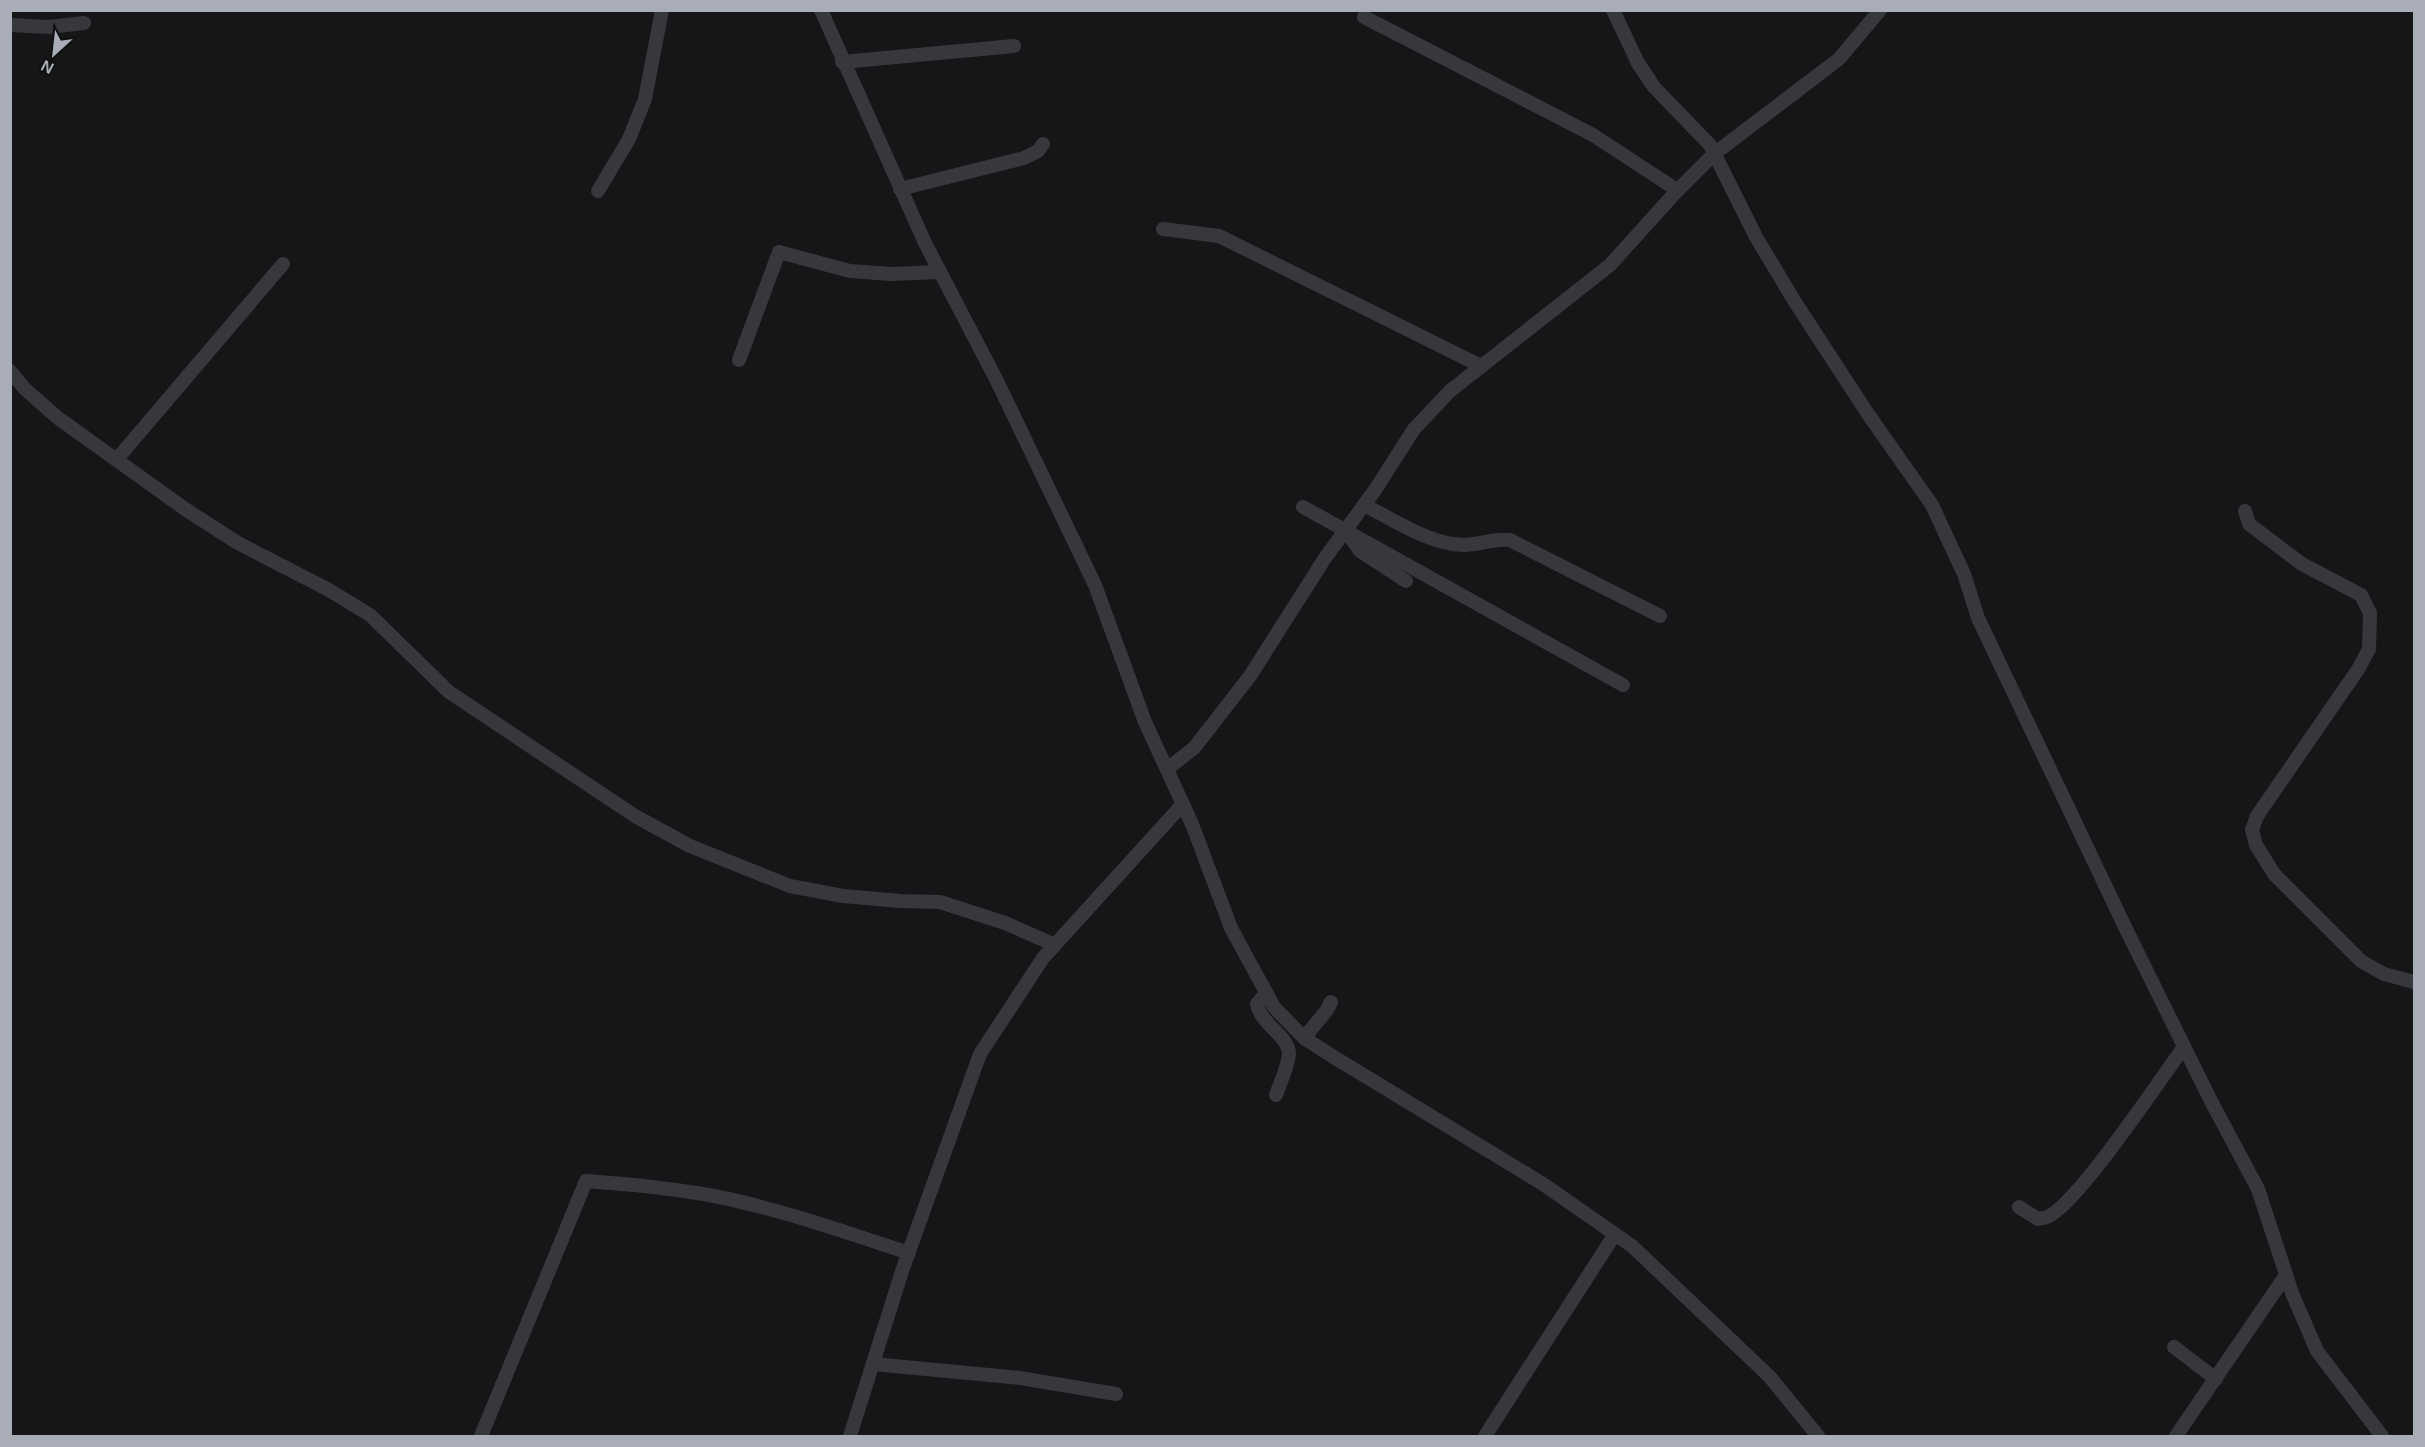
<svg xmlns="http://www.w3.org/2000/svg" width="2425" height="1447" font-family="Helvetica,sans-serif">
  <rect width="100%" height="100%" fill="#161618"/>
  <g fill="none" stroke-linecap="round" stroke-linejoin="round">
    <g stroke="#37383d" stroke-width="14">
      <path d="M821 10 925 243 997 381 1095 585 1145 722 1192 824 1231 928 1274 1007 1304 1038 1337 1059 1543 1184 1632 1246 1770 1377 1818 1436"/>
      <path d="M1613 10 1638 63 1654 87 1710 145 1756 237 1795 302 1868 414 1932 505 1964 574 1978 618 2125 927 2211 1101 2258 1189 2292 1293 2317 1351 2382 1436"/>
      <path d="M1364 17 1593 135 1677 190"/>
      <path d="M10 25 49 27 84 23"/>
      <path d="M842 62 1014 46"/>
      <path d="M900 189 1024 158 1038 151 1043 144"/>
      <path d="M598 191 629 139 645 99 662 10"/>
      <path d="M1163 229 1219 236 1481 366"/>
      <path d="M739 360 779 252 850 271 891 274 940 272"/>
      <path d="M10 371 25 389 58 418 185 509 238 543 329 590 370 615 449 692 635 816 690 846 790 886 843 896 901 901 940 902 1005 923 1055 945"/>
      <path d="M117 459 283 264"/>
      <path d="M1364 505C1395 520 1428 544 1464 545 1479 545 1494 538 1510 540L1660 616"/>
      <path d="M1303 507 1623 685"/>
      <path d="M2245 511 2249 524 2302 564 2361 595 2370 613 2369 649 2359 668 2257 816 2252 830 2256 845 2274 874 2361 961 2384 974 2414 982"/>
      <path d="M1348 534 1360 551 1406 581"/>
      <path d="M1167 769 1194 748 1250 676 1325 558 1375 490 1414 429 1450 391 1610 265 1675 193 1714 154 1839 59 1880 10"/>
      <path d="M1266 993 1257 1004C1261 1025 1289 1036 1289 1054 1288 1067 1280 1083 1276 1095"/>
      <path d="M1304 1038 1327 1010 1331 1002"/>
      <path d="M2019 1207 2038 1219C2041 1218 2045 1218 2047 1217 2076 1206 2161 1078 2184 1047"/>
      <path d="M2174 1347 2216 1379"/>
      <path d="M873 1364 1020 1378 1116 1394"/>
      <path d="M481 1436 586 1181C629 1184 671 1188 714 1196 780 1209 845 1232 909 1253"/>
      <path d="M850 1436 903 1268 980 1054 1043 958 1183 804"/>
      <path d="M1485 1436 1615 1234"/>
      <path d="M2176 1436 2286 1275"/>
    </g>
  </g>
  <rect width="2425" height="1447" fill="none" stroke="#a8adb8" stroke-width="24"/>
  <g transform="translate(54 54) rotate(207)" stroke="#111113" stroke-width="4.5" paint-order="stroke">
  <path d="M0-4.5L10 22L0 15L-10 22Z" fill="#a8adb8"/>
  <text y="-9" font-size="16" font-weight="bold" text-anchor="middle" fill="#a8adb8">N</text>
  </g>
</svg>
